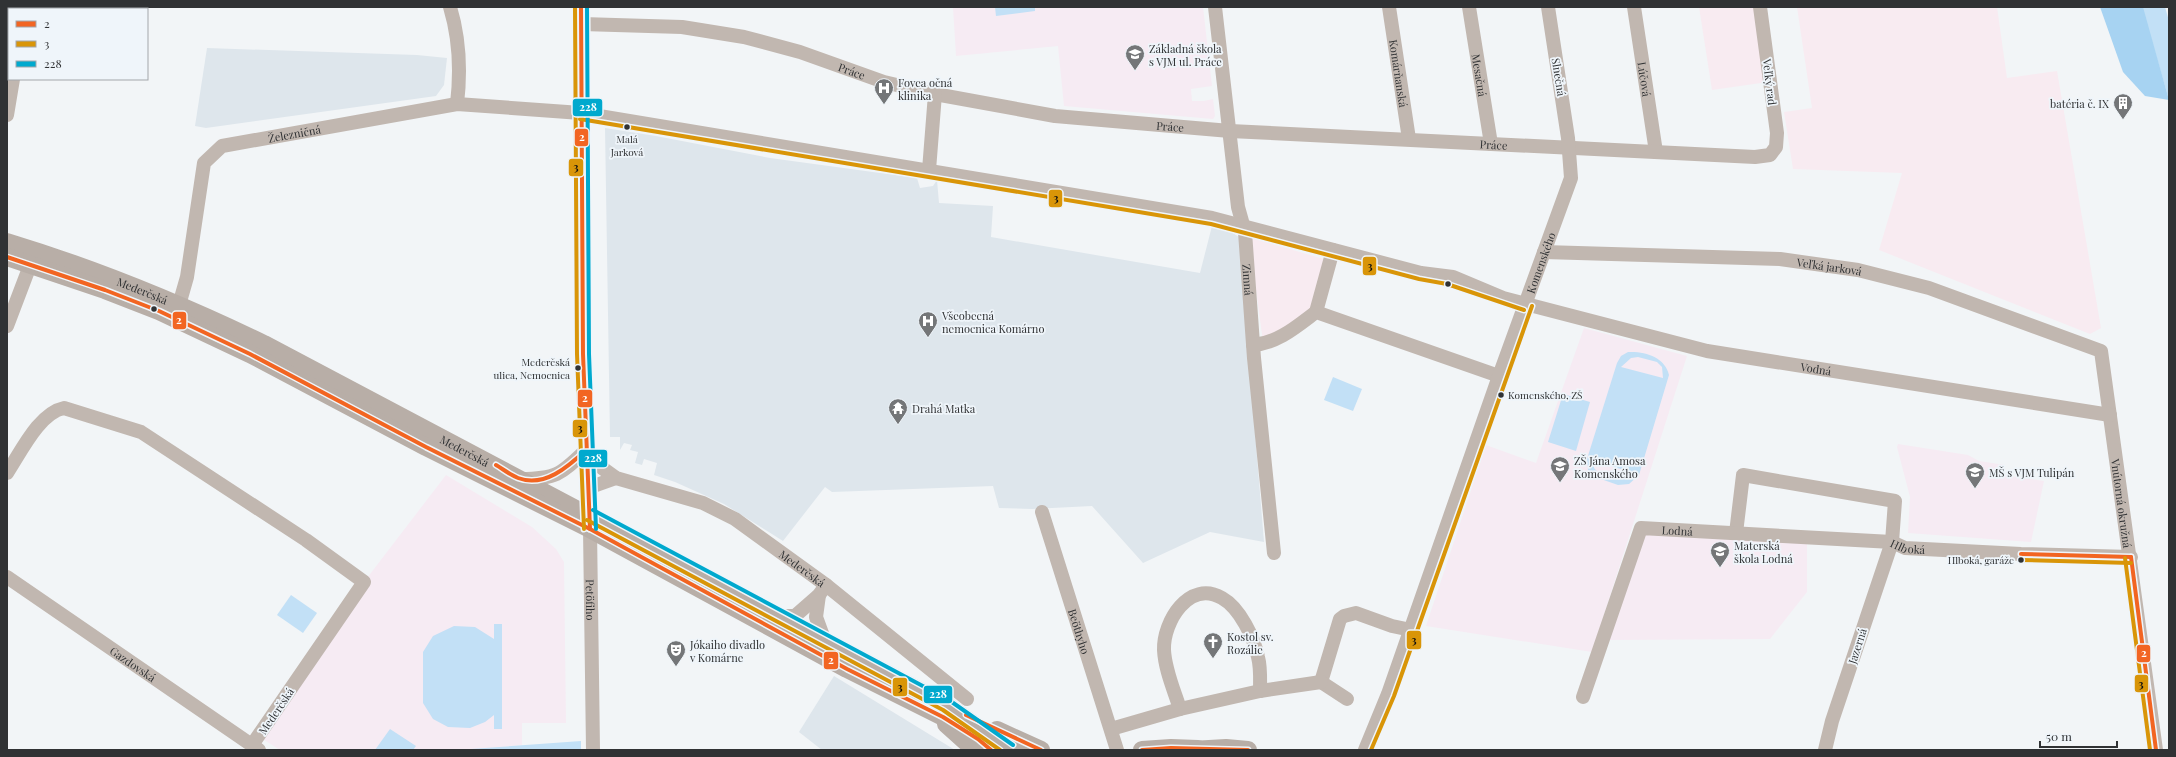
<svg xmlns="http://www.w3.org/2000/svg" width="2176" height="757" font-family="'Playfair Display',serif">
  <rect width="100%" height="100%" fill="#f2f5f7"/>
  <g fill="#dee6ec">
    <path d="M207 48 417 55 447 58 444 85 436 96 206 128 195 126Z"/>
    <path d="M605 128 656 136 770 158 917 178 920 188 933 186 937 180 939 203 993 206 991 237 1200 273 1212 226 1228 230 1239 237 1264 542 1210 532 1143 563 1092 506 1032 509 999 508 993 486 832 492 825 487 783 541 724 504 675 482 654 475 657 463 644 459 642 465 635 463 638 452 630 450 632 445 624 443 620 450V437H610Z"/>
    <path d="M834 676 955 750H822L799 732Z"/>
  </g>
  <g fill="#f8ebf1">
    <path d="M1699 7H1756L1768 82 1712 90Z"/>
    <path d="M1797 7H1997L2007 78 2057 71 2101 328 2090 334 1879 250 1902 173 1793 169 1784 112 1812 108Z"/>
    <path d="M1249 237 1327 260 1313 313 1263 342Z"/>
  </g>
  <g fill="#f6ebf3">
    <path d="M953 7H1203L1212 86 1191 89 1192 101H1204L1213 99 1215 116 1213 119 1064 106 1058 46 956 56Z"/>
    <path d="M1584 328 1687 356 1592 652 1426 626 1486 445 1536 463Z"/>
    <path d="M1898 444 1968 455 1979 461 2005 465 2003 475 2044 481 2031 542 1908 533 1910 497 1897 447Z"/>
    <path d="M446 475 532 527 556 549 564 562 566 723H522V745L470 750H280L258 736 364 582Z"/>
    <path d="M1646 534 1807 543V592L1770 639 1608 640Z"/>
  </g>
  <g fill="#c2e0f6" fill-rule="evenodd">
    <path d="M995 7H1035V11L996 16Z"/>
    <path d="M2142 7H2165L2169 21V100Z"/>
    <path d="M1628 352C1645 351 1665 357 1669 375L1639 475 1629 484 1618 485 1595 477 1588 470 1587 459 1617 363 1621 356ZM1638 357 1657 362 1662 367 1663 378 1621 367 1631 358ZM1594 461 1634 473 1635 474C1622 482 1603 479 1594 468Z"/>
    <path d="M1333 377 1362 389 1353 411 1324 400Z"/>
    <path d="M1563 394 1590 402 1576 451 1548 442Z"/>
    <path d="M291 595 317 613 303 633 277 615Z"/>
    <path d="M494 624H502V729H494V715L485 722 470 728 448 727 433 719 423 703V652L433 636 454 626 475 627 494 639Z"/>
    <path d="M390 729 416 746 413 750H375Z"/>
    <path d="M581 741V750H470L471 749Z"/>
  </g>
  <path fill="#a7d3f2" d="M2100 7H2143L2169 100 2145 96 2123 72Z"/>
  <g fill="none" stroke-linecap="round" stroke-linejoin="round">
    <g stroke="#c1b7b0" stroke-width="14">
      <path d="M450 7C460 40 461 70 457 104"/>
      <path id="s1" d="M581 7 583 354 590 529 593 750"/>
      <path id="s2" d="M1215 7 1238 207 1245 232 1254 358 1274 553"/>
      <path id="s3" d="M1389 7 1409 139"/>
      <path id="s4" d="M1469 7 1491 144"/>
      <path id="s5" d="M1634 7 1656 152"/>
      <path id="s6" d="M582 24 682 27 744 37 800 52 884 82 935 94 1055 116 1230 131 1755 157 1770 155 1776 147 1777 133 1760 7"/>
      <path d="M7 115 13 79"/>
      <path d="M929 170 935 94"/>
      <path id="s7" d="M1544 252 1780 259 1858 270 1929 288 2101 351 2156 750"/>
      <path id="s8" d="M168 308 179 305 187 277 204 163 222 146 457 104 581 113 1212 218 1421 273 1453 277 1503 298 1707 351 2110 415"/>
      <path d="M1316 312 1333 250"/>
      <path d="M7 326 34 255"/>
      <path d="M1253 345C1278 343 1296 327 1316 312L1499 376"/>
      <path id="s9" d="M586 450 598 465 616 478 703 503 735 519 826 585 967 699"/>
      <path d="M7 473C21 452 39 413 64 408L141 432 306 540 364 582 252 745"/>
      <path d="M521 479C557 479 561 474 586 450"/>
      <path d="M588 488 616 478"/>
      <path id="s10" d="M1042 512 1117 750"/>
      <path d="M1736 533 1743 475 1895 501 1892 542 1832 721 1825 750"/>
      <path id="s11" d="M7 577 259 750"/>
      <path d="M819 595 816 617 824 639"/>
      <path d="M782 616H795L819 595 826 585"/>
      <path d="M1321 682 1340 619 1344 616 1356 613 1392 626 1411 630"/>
      <path d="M1321 682 1347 699"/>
      <path id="s12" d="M1583 697 1641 528 1892 542 1905 548 2021 554 2131 557"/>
      <path d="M1180 709C1174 690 1165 670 1164 650 1163 622 1189 579 1222 598 1240 608 1254 638 1258 657 1261 668 1260 680 1260 691"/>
      <path d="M1111 729 1180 709 1260 691 1321 682"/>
      <path id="s13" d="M1365 750 1388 694 1499 376 1571 178 1568 138 1548 7"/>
    </g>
    <g stroke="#b8aea7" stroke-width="18">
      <path id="s14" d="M7 242C96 269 181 304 264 344L946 705 1010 750"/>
      <path d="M7 257 105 290 159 311 250 354 426 447 590 529 847 669 943 717 960 728"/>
      <path d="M946 724 975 750"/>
      <path d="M997 730 1041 750"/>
      <path d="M1142 750 1171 748 1198 749"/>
      <path d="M1192 750 1226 748 1248 750"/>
    </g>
    <g stroke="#eff5fa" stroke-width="7">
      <g id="bus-1">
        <path d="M581 7 583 354 590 529"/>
        <path d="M7 257 105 290 159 311 250 354 426 447 590 529 847 669 943 717 978 739 991 750"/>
        <path d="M496 465C503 469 510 475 518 478 544 488 568 467 586 450"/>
        <path d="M2021 554 2131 557"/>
        <path d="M2131 557 2156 750"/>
        <path d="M966 715 1041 750"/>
        <path d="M1142 750 1171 748 1248 750"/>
      </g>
    </g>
    <g stroke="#eff5fa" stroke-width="7">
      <g id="bus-2">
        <path d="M575 7 577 354 584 529"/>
        <path d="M580 119 1211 224 1419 279 1447 284 1524 310"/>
        <path d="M587 520 943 710 1000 750"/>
        <path d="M2125 558 2150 750"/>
        <path d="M2021 560 2131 563"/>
        <path d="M1371 750 1394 696 1532 306"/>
      </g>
    </g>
    <g stroke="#eff5fa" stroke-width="7">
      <g id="bus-3">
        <path d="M587 7 589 354 596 529"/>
        <path d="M593 510 949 700 1013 745"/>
      </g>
    </g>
    <use href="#bus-1" stroke="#f26522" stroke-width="4"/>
    <use href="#bus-2" stroke="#d99508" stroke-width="4"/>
    <use href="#bus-3" stroke="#00a9ce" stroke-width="4"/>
  </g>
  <defs>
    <g id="school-pin" transform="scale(1)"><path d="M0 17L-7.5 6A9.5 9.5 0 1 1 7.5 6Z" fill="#747678" stroke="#eff5fa"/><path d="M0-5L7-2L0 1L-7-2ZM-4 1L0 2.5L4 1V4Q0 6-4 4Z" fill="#fff"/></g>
    <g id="hospital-pin" transform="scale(1)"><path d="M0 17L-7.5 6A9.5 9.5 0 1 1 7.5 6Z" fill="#747678" stroke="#eff5fa"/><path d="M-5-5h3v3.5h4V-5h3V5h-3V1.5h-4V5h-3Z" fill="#fff"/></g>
    <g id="building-pin" transform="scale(1)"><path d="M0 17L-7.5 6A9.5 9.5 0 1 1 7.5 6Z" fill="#747678" stroke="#eff5fa"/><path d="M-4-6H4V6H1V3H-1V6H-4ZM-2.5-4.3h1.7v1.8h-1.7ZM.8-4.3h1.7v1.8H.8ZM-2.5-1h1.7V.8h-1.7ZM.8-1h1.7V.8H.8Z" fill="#fff"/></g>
    <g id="temple-pin" transform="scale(1)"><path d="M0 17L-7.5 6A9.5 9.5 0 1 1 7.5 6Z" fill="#747678" stroke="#eff5fa"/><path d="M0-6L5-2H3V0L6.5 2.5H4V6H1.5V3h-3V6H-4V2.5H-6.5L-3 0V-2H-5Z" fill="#fff"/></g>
    <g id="church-pin" transform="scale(1)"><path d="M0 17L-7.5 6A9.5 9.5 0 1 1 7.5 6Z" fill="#747678" stroke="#eff5fa"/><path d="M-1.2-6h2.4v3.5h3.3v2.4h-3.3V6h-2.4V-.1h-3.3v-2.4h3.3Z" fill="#fff"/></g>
    <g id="theatre-pin" transform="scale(1)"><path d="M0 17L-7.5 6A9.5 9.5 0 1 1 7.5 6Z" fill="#747678" stroke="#eff5fa"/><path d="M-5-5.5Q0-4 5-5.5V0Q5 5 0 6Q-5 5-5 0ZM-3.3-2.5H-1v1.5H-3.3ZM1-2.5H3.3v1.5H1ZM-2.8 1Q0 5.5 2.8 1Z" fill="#fff"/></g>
  </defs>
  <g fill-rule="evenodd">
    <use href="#school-pin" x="1135" y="54"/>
    <use href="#hospital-pin" x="884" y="88"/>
    <use href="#building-pin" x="2123" y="103"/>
    <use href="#hospital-pin" x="928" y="321"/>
    <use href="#temple-pin" x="898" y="408"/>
    <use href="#school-pin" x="1560" y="466"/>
    <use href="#school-pin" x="1975" y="472"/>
    <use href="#school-pin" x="1720" y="551"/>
    <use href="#church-pin" x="1213" y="642"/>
    <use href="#theatre-pin" x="676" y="650"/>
  </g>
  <g fill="#303234" stroke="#eff5fa" stroke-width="1.5">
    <circle cx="627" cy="127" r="3.5"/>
    <circle cx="1448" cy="284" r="3.5"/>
    <circle cx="154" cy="309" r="3.5"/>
    <circle cx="578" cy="368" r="3.5"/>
    <circle cx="1501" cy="395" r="3.5"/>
    <circle cx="2021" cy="560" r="3.5"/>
  </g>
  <g text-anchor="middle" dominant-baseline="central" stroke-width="3.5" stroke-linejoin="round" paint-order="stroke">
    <g font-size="10" fill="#303234" stroke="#eff5fa" text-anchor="end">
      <text x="627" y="139" text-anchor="middle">Malá<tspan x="627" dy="13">Jarková</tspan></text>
      <text x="570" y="362">Mederčská<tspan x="570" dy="13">ulica, Nemocnica</tspan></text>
      <text x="1508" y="395" text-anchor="start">Komenského, ZŠ</text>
      <text x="2014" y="560">Hlboká, garáže</text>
    </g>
    <g font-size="11" fill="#303234" stroke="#eff5fa" text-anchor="start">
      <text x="1149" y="48">Základná škola<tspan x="1149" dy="13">s VJM ul. Práce</tspan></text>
      <text x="898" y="82">Fovea očná<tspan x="898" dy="13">klinika</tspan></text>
      <text x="2109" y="103" text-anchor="end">batéria č. IX</text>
      <text x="942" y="315">Všeobecná<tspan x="942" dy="13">nemocnica Komárno</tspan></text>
      <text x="912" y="408">Drahá Matka</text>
      <text x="1574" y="460">ZŠ Jána Amosa<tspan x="1574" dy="13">Komenského</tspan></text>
      <text x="1989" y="472">MŠ s VJM Tulipán</text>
      <text x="1734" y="545">Materská<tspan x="1734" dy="13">škola Lodná</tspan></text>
      <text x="1227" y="636">Kostol sv.<tspan x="1227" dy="13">Rozálie</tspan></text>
      <text x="690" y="644">Jókaiho divadlo<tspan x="690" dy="13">v Komárne</tspan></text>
    </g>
    <g font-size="11" fill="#303234" stroke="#eff5fa">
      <text stroke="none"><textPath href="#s6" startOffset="276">Práce</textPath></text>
      <text stroke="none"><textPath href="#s3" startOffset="67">Komárňanská</textPath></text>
      <text stroke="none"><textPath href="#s4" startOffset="69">Mesačná</textPath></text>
      <text transform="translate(1559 77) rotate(81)">Slnečná</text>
      <text stroke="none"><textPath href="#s5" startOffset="73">Lúčová</textPath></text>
      <text transform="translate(1770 82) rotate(83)">Veľký rad</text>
      <text stroke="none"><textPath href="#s6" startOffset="600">Práce</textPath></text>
      <text stroke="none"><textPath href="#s8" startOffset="254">Železničná</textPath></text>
      <text stroke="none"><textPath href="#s6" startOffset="924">Práce</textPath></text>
      <text stroke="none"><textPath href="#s13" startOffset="518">Komenského</textPath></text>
      <text stroke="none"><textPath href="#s7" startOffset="286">Veľká jarková</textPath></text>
      <text stroke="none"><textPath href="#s2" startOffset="275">Zimná</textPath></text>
      <text stroke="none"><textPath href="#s14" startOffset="144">Mederčská</textPath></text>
      <text stroke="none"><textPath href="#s8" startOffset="1807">Vodná</textPath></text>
      <text stroke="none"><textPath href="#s14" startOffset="504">Mederčská</textPath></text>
      <text stroke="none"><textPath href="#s7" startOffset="725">Vnútorná okružná</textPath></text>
      <text stroke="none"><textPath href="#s12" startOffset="215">Lodná</textPath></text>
      <text stroke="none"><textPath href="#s12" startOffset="447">Hlboká</textPath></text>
      <text stroke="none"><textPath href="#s9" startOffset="251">Mederčská</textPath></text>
      <text stroke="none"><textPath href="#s1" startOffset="593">Petöfiho</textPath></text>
      <text stroke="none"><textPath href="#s10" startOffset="125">Beöthyho</textPath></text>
      <text transform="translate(1857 646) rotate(-72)">Jazerná</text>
      <text stroke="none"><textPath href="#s11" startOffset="153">Gazdovská</textPath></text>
      <text transform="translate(276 711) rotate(-56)">Mederčská</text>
    </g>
  </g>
  <g stroke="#eff5fa" stroke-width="1.5">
    <rect x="572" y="98" width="31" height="19" rx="4" fill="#00a9ce"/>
    <rect x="574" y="128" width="15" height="19" rx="4" fill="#f26522"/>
    <rect x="568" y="158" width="16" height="19" rx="4" fill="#d99508"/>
    <rect x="1048" y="189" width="15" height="19" rx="4" fill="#d99508"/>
    <rect x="1362" y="256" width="15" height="20" rx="4" fill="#d99508"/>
    <rect x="172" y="311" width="15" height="19" rx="4" fill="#f26522"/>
    <rect x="577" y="389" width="16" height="19" rx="4" fill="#f26522"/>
    <rect x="572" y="419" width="16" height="19" rx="4" fill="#d99508"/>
    <rect x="578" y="449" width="30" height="19" rx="4" fill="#00a9ce"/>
    <rect x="1406" y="630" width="16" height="20" rx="4" fill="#d99508"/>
    <rect x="2136" y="644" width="15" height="19" rx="4" fill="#f26522"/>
    <rect x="823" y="651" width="16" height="19" rx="4" fill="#f26522"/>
    <rect x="2134" y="674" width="15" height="19" rx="4" fill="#d99508"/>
    <rect x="892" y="677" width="16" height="20" rx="4" fill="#d99508"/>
    <rect x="923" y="685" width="30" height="19" rx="4" fill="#00a9ce"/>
  </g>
  <g font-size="11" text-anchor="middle" font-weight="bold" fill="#fff">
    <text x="588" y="111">228</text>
    <text x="582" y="141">2</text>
    <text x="179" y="324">2</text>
    <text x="585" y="402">2</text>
    <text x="593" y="462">228</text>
    <text x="2144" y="657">2</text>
    <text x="831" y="664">2</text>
    <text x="938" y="698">228</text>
  </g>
  <g font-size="11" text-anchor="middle" font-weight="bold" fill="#111">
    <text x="576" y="171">3</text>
    <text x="1056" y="202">3</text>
    <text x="1370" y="270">3</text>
    <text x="580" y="432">3</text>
    <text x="1414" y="644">3</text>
    <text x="2141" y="688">3</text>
    <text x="900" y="691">3</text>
  </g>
  <rect width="2176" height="757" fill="none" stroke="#303234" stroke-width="16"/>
  <rect x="8" y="8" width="140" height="72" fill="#eff5fa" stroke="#a3a7ab"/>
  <rect x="16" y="21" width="20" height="6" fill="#f26522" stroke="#a3a7ab"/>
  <text x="44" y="28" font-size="12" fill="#303234">2</text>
  <rect x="16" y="41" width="20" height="6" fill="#d99508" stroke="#a3a7ab"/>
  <text x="44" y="48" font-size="12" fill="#303234">3</text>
  <rect x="16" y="61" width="20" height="6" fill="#00a9ce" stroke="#a3a7ab"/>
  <text x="44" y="68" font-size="12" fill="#303234">228</text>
  <path d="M2040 741v6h77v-6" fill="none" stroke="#303234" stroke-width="2"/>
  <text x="2046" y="741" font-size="12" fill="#303234" stroke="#eff5fa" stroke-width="3" paint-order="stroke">50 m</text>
</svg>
